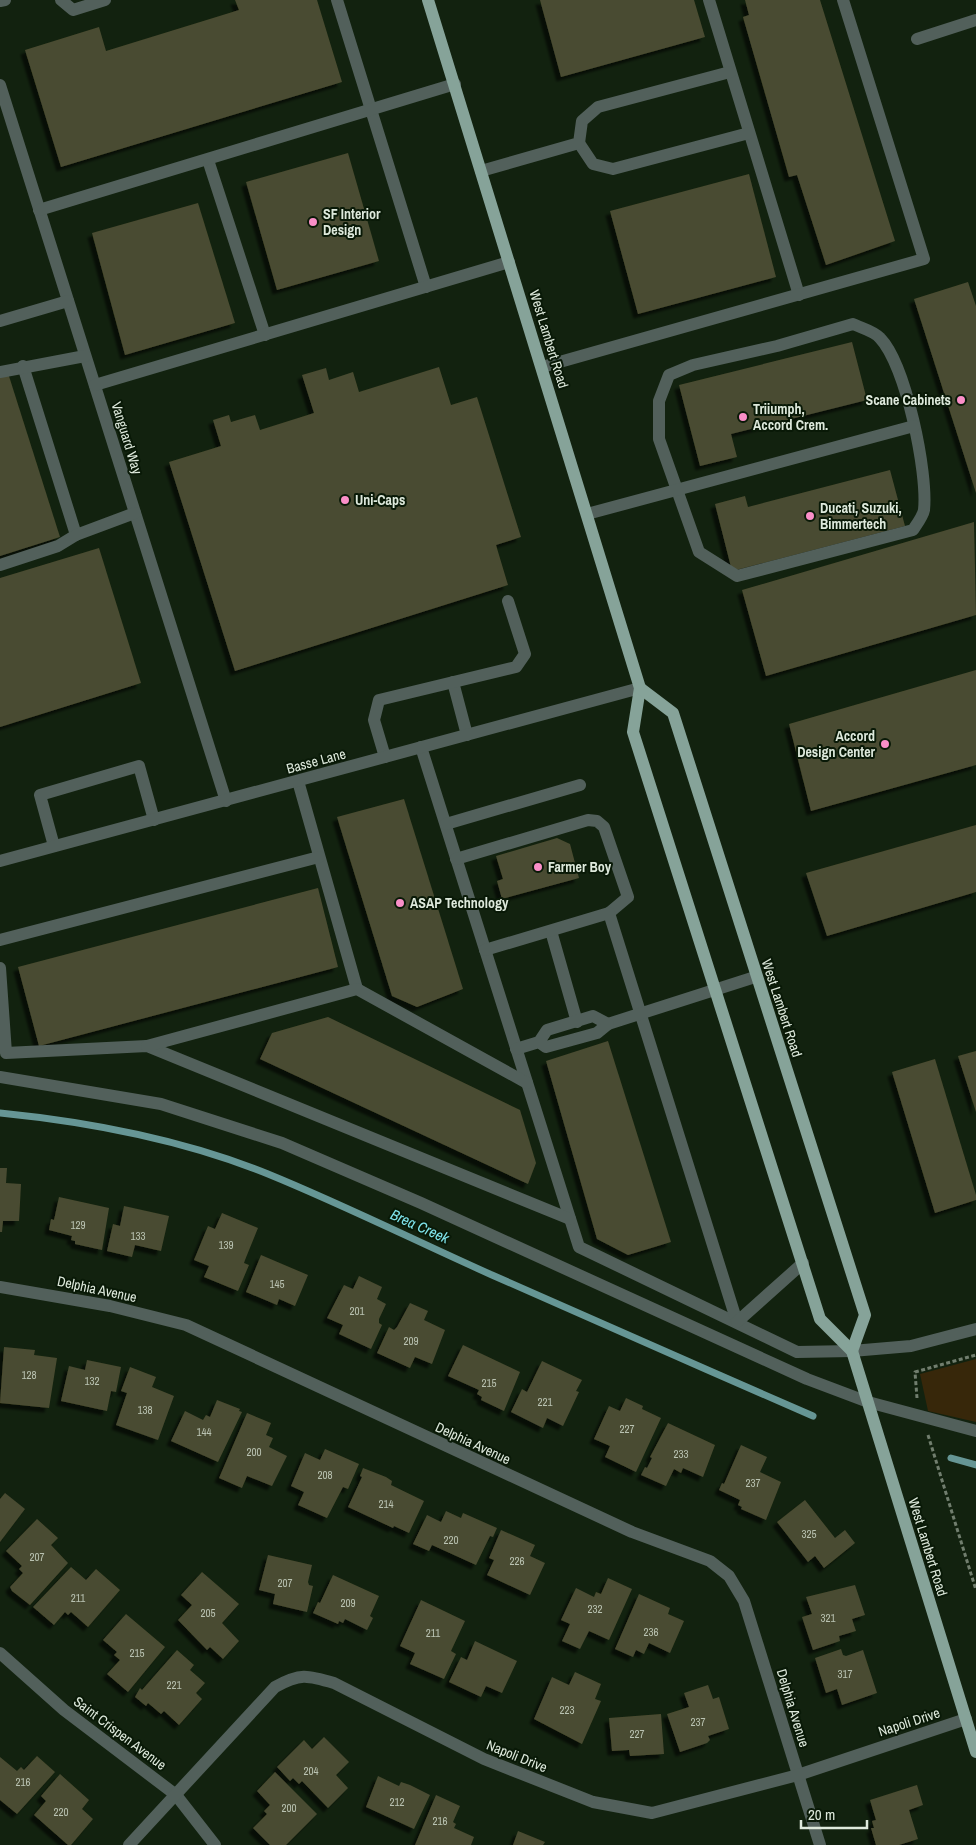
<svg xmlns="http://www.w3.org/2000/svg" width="976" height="1845" font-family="'Archivo Narrow',sans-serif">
  <defs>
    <filter id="shadow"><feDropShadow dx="-4.5" dy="4.5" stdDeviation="1" flood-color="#0009"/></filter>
  </defs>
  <rect width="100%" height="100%" fill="#12220f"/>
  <path fill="#37270a" d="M976 1359V1422L928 1411 920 1374Z"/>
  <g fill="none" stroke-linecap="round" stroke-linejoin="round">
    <g stroke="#669695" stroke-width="7">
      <path d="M0 1113C90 1122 184 1140 268 1174 344 1205 418 1242 492 1275 599 1323 706 1369 813 1416"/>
      <path d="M951 1458 976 1465"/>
    </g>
  </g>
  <g fill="#4a4b30" filter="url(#shadow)">
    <path d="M235 0H317L342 82 61 167 25 50 99 27 106 51 239 10Z"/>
    <path d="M540 0H694L705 37 561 77Z"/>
    <path d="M745 0H820L895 241 826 265 797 175 789 177 743 17 749 15Z"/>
    <path d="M348 153 379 261 277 290 246 182Z"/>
    <path d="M749 174 776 277 638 314 610 211Z"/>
    <path d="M198 203 235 323 125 355 92 233Z"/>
    <path d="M968 282 976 306V493L914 299Z"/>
    <path d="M852 342 867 400 731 434 737 457 700 466 679 385Z"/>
    <path d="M439 367 451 405 477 397 521 537 496 545 508 585 235 671 169 462 221 446 213 420 229 415 231 422 255 415 260 430 314 413 302 375 326 368 329 380 353 372 359 392Z"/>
    <path d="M8 373 60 537 0 556V376Z"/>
    <path d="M890 470 905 526 732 571 715 504 745 496 748 507Z"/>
    <path d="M974 522 976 615 766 676 742 590Z"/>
    <path d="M99 548 141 683 0 727V578Z"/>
    <path d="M976 670V765L811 811 789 724Z"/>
    <path d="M404 799 463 989 417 1007 392 996 337 817Z"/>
    <path d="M976 825V892L827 936 806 873Z"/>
    <path d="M557 838 570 844 579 878 502 899 497 881 503 879 496 856Z"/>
    <path d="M318 888 338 967 39 1046 18 967Z"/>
    <path d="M328 1017 520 1110 536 1163 528 1184 260 1059 272 1033Z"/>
    <path d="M608 1041 671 1242 628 1255 597 1239 546 1061Z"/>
    <path d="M976 1051V1112L958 1056Z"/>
    <path d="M935 1059 976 1195V1200L935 1213 892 1072Z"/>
    <path d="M0 1168H7L6 1183 21 1184 19 1221H3L2 1232H0Z"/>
    <path d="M59 1197 109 1208 102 1250 75 1244V1241L71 1240 72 1236 49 1230 51 1219 54 1220Z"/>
    <path d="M124 1206 169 1216 161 1251 135 1245 132 1257 107 1251 113 1224 120 1226Z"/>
    <path d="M222 1213 258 1228 245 1260 244 1263 249 1265 238 1291 204 1277 209 1266 194 1260 208 1226 215 1229Z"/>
    <path d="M261 1255 308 1275 295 1306 279 1299 277 1305 246 1292Z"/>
    <path d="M359 1276 382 1287 377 1299 386 1304 379 1319V1323L382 1325 371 1349 339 1334 343 1325 327 1318 344 1285 353 1289Z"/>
    <path d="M410 1303 428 1311 424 1320 445 1330 432 1364 415 1357 410 1368 377 1353 389 1327 394 1330 397 1327Z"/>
    <path d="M463 1345 520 1372 504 1411 481 1400 482 1397 477 1394 479 1390 448 1376Z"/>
    <path d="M4 1347 35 1350 34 1355 57 1358 49 1408 0 1403Z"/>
    <path d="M87 1360 121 1367 116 1392 111 1391 107 1411 61 1401 69 1366 85 1370Z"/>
    <path d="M542 1361 582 1380 576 1391 579 1392 563 1426 547 1418 543 1428 511 1412 522 1389 527 1392Z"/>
    <path d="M130 1367 156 1377 152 1387 174 1396 158 1440 116 1425 127 1393 121 1391Z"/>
    <path d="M626 1398 643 1406 642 1409 661 1418 636 1472 605 1457 610 1446 594 1439 609 1406 620 1411Z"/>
    <path d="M217 1400 240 1409 239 1411 242 1412 218 1462 171 1441 185 1411 203 1420 206 1415 210 1417Z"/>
    <path d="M247 1413 271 1423 266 1435 273 1438 269 1447 287 1456 272 1486 247 1476 242 1488 219 1478Z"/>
    <path d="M668 1423 715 1445 703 1477 683 1468 681 1473 674 1469 666 1486 641 1475 645 1467 647 1468 652 1458 650 1457Z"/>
    <path d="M741 1445 767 1457 760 1472 781 1482 766 1520 741 1509 742 1507 738 1505 740 1500 719 1490 722 1483 724 1484Z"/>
    <path d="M325 1449 359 1464 348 1489 343 1487 327 1518 298 1505 304 1492 291 1486 305 1453 320 1460Z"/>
    <path d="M363 1468 386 1477 392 1481 391 1485 424 1501 409 1533 394 1526 393 1528 348 1507 362 1477 360 1476Z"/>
    <path d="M5 1493 25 1509 0 1542V1499Z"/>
    <path d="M805 1500 835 1538 845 1530 855 1543 824 1568 815 1556 808 1562 777 1522Z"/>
    <path d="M446 1511 461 1518 463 1513 497 1528 493 1537 490 1536 476 1565 432 1545 429 1551 413 1544 427 1515 441 1522Z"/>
    <path d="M37 1519 58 1538 51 1545 68 1563 30 1605 12 1591 10 1587 23 1573 19 1569 22 1566 6 1551Z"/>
    <path d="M501 1530 535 1545 530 1556 545 1563 530 1595 487 1575 494 1560 489 1558Z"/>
    <path d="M268 1555 312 1565 308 1582 309 1585 313 1586 307 1612 273 1604 275 1594 259 1590Z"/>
    <path d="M71 1567 86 1580 96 1569 120 1590 88 1627 71 1612 68 1615 65 1612 54 1625 33 1607Z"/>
    <path d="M202 1572 239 1604 222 1623 239 1641 223 1659 210 1647 207 1650 178 1620 192 1605 181 1595Z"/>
    <path d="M333 1575 379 1596 370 1616 373 1618 367 1630 345 1619 343 1623 339 1621 338 1624 313 1613 318 1602 320 1603Z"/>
    <path d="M608 1578 632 1589 609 1640 589 1631 580 1649 562 1641 570 1624 561 1620 576 1588 594 1597 596 1592 601 1594Z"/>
    <path d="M855 1585 865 1615 852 1619 856 1631 839 1636 840 1641 813 1650 802 1617 812 1614 806 1597Z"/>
    <path d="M639 1594 670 1608 668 1614 684 1621 670 1653 649 1643 644 1654 636 1650 633 1657 615 1649Z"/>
    <path d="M421 1600 465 1621 451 1651 456 1654 444 1679 410 1664 415 1653 400 1646Z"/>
    <path d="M126 1614 165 1647 128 1692 107 1674 120 1660 114 1655 117 1652 103 1640Z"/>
    <path d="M475 1641 517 1661 502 1693 486 1686 481 1697 449 1682 461 1657 467 1660Z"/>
    <path d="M841 1649 843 1655 846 1656 863 1650 877 1693 842 1705 837 1689 826 1693 815 1658Z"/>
    <path d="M177 1650 194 1665 190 1670 205 1683 196 1693 202 1699 179 1725 164 1711 161 1714 148 1703 146 1706 135 1697 140 1688 142 1690Z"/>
    <path d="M575 1672 601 1684 595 1699 601 1701 582 1744 534 1719 552 1677 569 1685Z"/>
    <path d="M708 1685 713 1699 719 1697 729 1729 708 1736 710 1740 707 1743 680 1752 667 1714 689 1707 684 1693Z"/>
    <path d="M661 1714 664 1754 630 1756 629 1750 612 1751 609 1718Z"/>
    <path d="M324 1737 349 1762 336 1775 348 1788 328 1808 302 1781 299 1784 293 1778 290 1781 277 1767 304 1740 312 1749Z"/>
    <path d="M37 1756 55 1772 17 1814 0 1800V1757L17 1771 21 1767 24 1770Z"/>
    <path d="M275 1772 317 1814 286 1845H270L253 1828 267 1814 264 1811 270 1805 257 1791Z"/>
    <path d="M60 1774 89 1800 82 1809 93 1819 71 1845H68L34 1815 46 1801 41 1796Z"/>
    <path d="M378 1776 399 1786 401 1782 410 1785 430 1795 414 1829 366 1807Z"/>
    <path d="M917 1785 923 1805 909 1810 918 1839 899 1845H876L871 1828H874L872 1821 876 1820 870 1800Z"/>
    <path d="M436 1795 460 1806 453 1822 456 1824 454 1828 474 1837 471 1845H415Z"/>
    <path d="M518 1831 545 1842 543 1845H513Z"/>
  </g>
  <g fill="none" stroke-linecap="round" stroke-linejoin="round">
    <g stroke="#717e6e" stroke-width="3" stroke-dasharray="4 2.5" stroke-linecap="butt">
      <path d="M917 1398 915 1372 976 1355"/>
      <path d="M928 1435 976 1590"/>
    </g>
    <g stroke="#52605b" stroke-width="12">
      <path d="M61 0 73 10 105 0"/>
      <path d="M337 0 426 287"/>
      <path d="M709 0 799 295"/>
      <path d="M0 1 5 0"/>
      <path d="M917 39 976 20"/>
      <path d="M0 85 226 801"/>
      <path d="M579 143 593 164 613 169 749 133"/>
      <path d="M208 160 265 335"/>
      <path d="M481 171 579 143 582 121 598 107 730 72"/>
      <path d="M39 210 455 84"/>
      <path d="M0 321 68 301"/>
      <path d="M853 324C861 328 874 331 880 338 906 365 928 473 924 510 923 516 917 524 913 530L737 576 699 552 659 439V401L669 375 693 365 777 346Z"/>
      <path d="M23 366 76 535"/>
      <path d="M542 367 924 259 843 0"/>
      <path d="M0 372 85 356"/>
      <path d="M95 385 509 262"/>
      <path d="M587 514 914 426"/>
      <path d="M0 565 58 546 76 535 135 513"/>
      <path d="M453 682 467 735"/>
      <path d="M421 747 579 1247 797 1352 852 1351 911 1346 976 1329"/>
      <path d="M385 757 374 720 379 700 516 667 525 654 508 601"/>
      <path d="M298 781 357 989"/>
      <path d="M446 824 580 785"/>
      <path d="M54 846 40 795 139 766 154 820"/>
      <path d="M456 859 588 820 597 821 604 827 628 897 609 913"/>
      <path d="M0 861 640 688"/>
      <path d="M551 931 577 1022"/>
      <path d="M0 940 319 857"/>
      <path d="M485 950 609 913 737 1322"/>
      <path d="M0 968 6 1053 147 1046 570 1219"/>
      <path d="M608 1024 755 977"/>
      <path d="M147 1046 357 989 527 1083"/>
      <path d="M516 1049 539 1042 547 1030 593 1016 608 1024 597 1033 546 1047 539 1042"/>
      <path d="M0 1077 161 1104 282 1143 421 1203 807 1379 868 1402 976 1431"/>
      <path d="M0 1287 110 1306 186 1325 632 1532 710 1561 729 1576 744 1601 820 1845"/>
      <path d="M737 1322 803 1263"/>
      <path d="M0 1653 64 1710 176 1795 215 1845"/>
      <path d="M129 1845 275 1687C300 1673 307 1675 334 1683L484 1759 593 1802 652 1813 798 1775 966 1719"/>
    </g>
    <g stroke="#86a399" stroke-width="12">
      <path d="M428 0 640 688 633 732 820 1319 852 1351 976 1752"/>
      <path d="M640 688 673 713 865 1315 852 1351"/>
    </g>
  </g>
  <g fill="#fa8fc8" stroke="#091907" stroke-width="2">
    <circle cx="313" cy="222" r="5"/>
    <circle cx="961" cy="400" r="5"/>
    <circle cx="743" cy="417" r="5"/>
    <circle cx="345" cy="500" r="5"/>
    <circle cx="810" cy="516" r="5"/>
    <circle cx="885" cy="744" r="5"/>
    <circle cx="538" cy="867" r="5"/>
    <circle cx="400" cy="903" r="5"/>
  </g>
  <g text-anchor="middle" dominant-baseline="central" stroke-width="4" stroke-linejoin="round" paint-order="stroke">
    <g font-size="11" fill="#b9c2b1">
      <text x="78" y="1225">129</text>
      <text x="138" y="1236">133</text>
      <text x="226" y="1245">139</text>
      <text x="277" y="1284">145</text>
      <text x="357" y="1311">201</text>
      <text x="411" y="1341">209</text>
      <text x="29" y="1375">128</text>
      <text x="92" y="1381">132</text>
      <text x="489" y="1383">215</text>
      <text x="545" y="1402">221</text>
      <text x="145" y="1410">138</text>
      <text x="627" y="1429">227</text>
      <text x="204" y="1432">144</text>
      <text x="254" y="1452">200</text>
      <text x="681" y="1454">233</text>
      <text x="325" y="1475">208</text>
      <text x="753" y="1483">237</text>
      <text x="386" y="1504">214</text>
      <text x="809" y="1534">325</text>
      <text x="451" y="1540">220</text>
      <text x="37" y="1557">207</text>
      <text x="517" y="1561">226</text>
      <text x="285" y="1583">207</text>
      <text x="78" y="1598">211</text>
      <text x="348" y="1603">209</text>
      <text x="595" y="1609">232</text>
      <text x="208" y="1613">205</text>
      <text x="828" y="1618">321</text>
      <text x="651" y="1632">236</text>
      <text x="433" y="1633">211</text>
      <text x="137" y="1653">215</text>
      <text x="845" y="1674">317</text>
      <text x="174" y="1685">221</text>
      <text x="567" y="1710">223</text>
      <text x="698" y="1722">237</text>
      <text x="637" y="1734">227</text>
      <text x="311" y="1771">204</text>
      <text x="23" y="1782">216</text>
      <text x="397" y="1802">212</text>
      <text x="289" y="1808">200</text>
      <text x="61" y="1812">220</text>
      <text x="440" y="1821">216</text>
    </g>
    <g font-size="14" font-weight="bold" fill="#dee9dc" stroke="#091907" text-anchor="start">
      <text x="323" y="214">SF Interior<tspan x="323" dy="16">Design</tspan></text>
      <text x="951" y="400" text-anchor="end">Scane Cabinets</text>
      <text x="753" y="409">Triiumph,<tspan x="753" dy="16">Accord Crem.</tspan></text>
      <text x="355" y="500">Uni-Caps</text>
      <text x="820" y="508">Ducati, Suzuki,<tspan x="820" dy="16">Bimmertech</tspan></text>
      <text x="875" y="736" text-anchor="end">Accord<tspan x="875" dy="16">Design Center</tspan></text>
      <text x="548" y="867">Farmer Boy</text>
      <text x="410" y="903">ASAP Technology</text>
    </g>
    <g font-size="14" fill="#dee9dc" stroke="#091907">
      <text transform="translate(549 339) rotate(73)">West Lambert Road</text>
      <text transform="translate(127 438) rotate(73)">Vanguard Way</text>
      <text transform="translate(316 761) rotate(-15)">Basse Lane</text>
      <text transform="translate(782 1008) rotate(72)">West Lambert Road</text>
      <text transform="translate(97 1289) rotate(12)">Delphia Avenue</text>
      <text transform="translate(473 1443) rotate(25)">Delphia Avenue</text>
      <text transform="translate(928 1547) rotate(73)">West Lambert Road</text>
      <text transform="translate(793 1708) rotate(73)">Delphia Avenue</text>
      <text transform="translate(909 1722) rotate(-18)">Napoli Drive</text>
      <text transform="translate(120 1733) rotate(37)">Saint Crispen Avenue</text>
      <text transform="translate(517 1756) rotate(22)">Napoli Drive</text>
    </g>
    <g font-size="15" font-style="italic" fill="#7fe4ec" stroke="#091907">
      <text transform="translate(420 1226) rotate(24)">Brea Creek</text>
    </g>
  </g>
  <path d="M801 1820v8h66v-8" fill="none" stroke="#dee9dc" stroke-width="2.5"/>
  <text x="808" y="1820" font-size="15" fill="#dee9dc" stroke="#091907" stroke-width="4" paint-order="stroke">20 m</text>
</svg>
